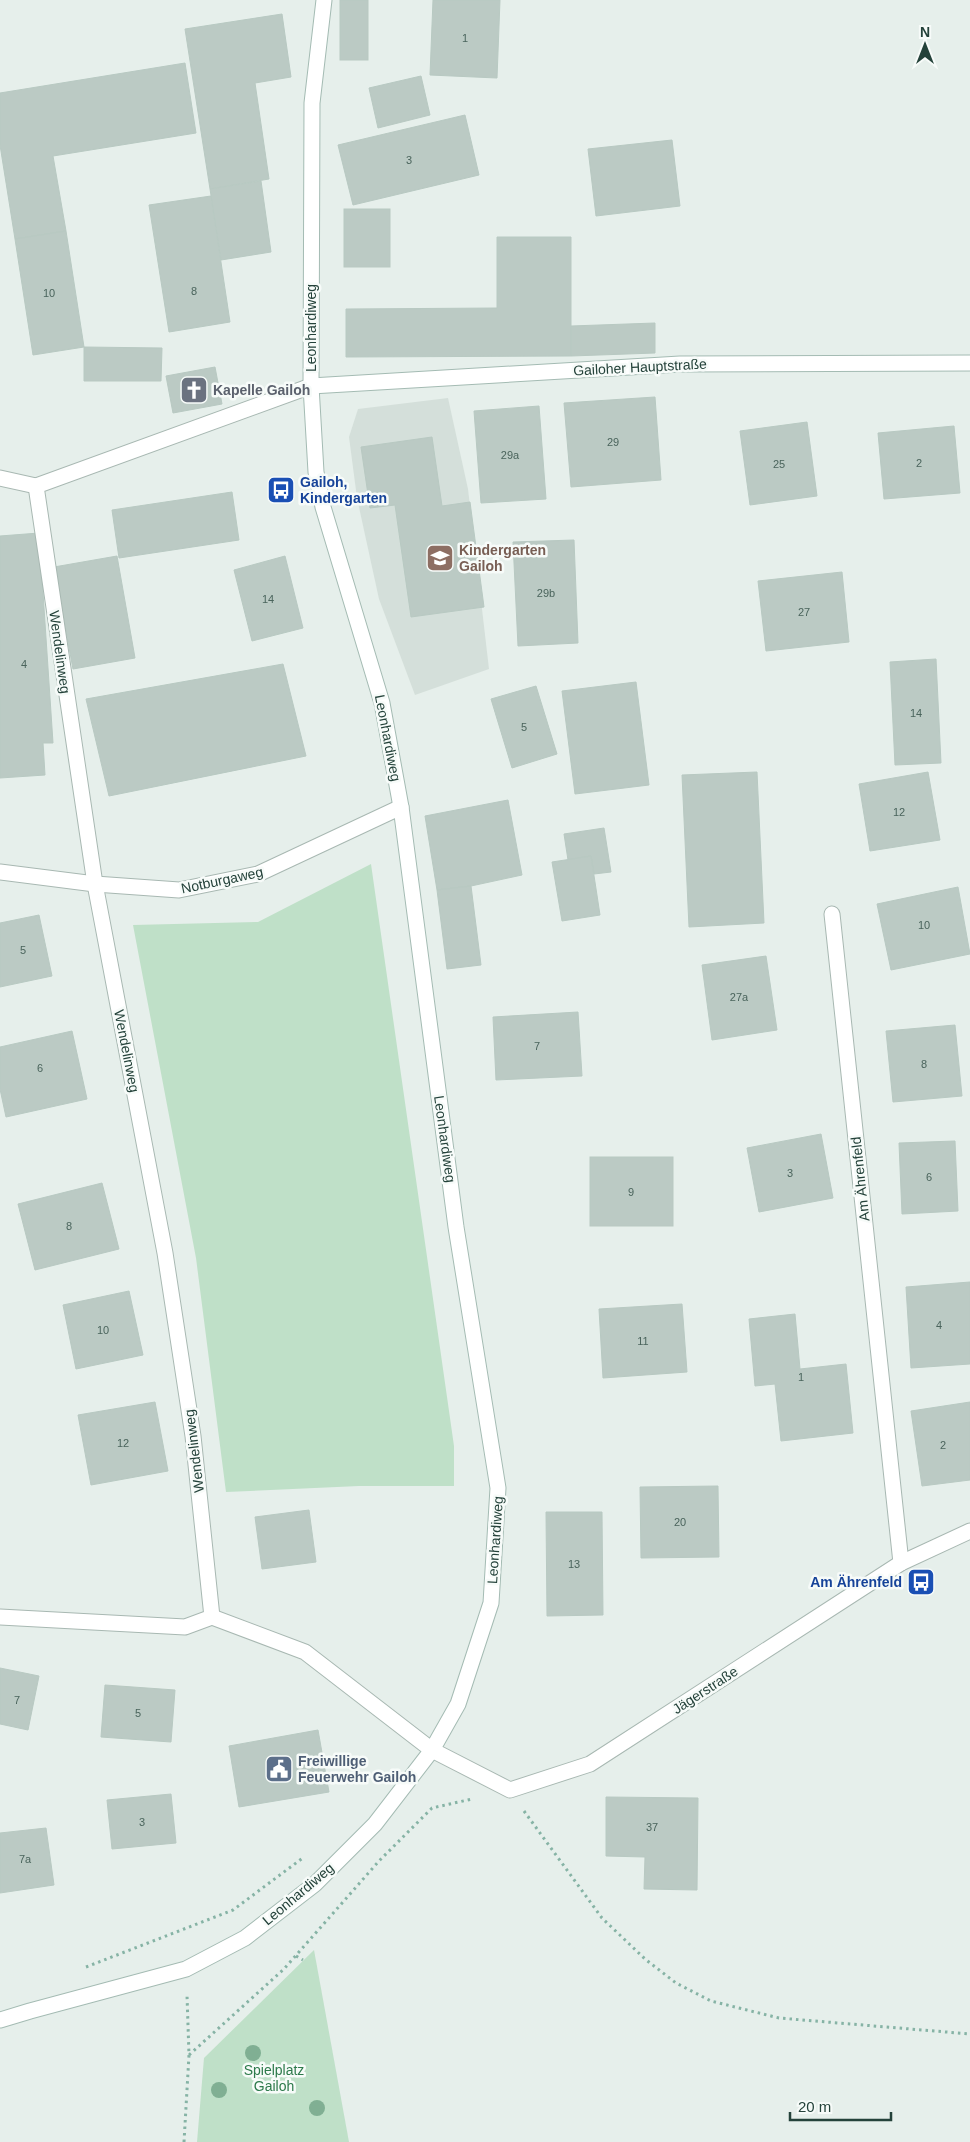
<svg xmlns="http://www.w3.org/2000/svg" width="970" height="2142" font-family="Helvetica,sans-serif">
  <rect width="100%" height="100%" fill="#e6efeb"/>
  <path fill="#d4dfda" d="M448 398 468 489 489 669 415 695 379 599 357 498 349 437 358 409Z"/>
  <g fill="#bfe0c8">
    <path d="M371 864 454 1446V1486H359L226 1492 196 1258 133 925 258 922Z"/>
    <path d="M314 1950 349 2142H197L204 2058Z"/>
  </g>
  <g fill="#bbcac4" stroke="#b8c9c2">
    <rect x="340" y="0" width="28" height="60"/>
    <path d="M433 0H500L497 78 430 75Z"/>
    <path d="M282 14 291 77 255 83 269 179 210 189 185 29Z"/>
    <path d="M185 63 196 133 53 156 66 231 15 239 0 145V93Z"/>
    <path d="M421 76 430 115 378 128 369 88Z"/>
    <path d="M465 115 479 175 353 205 338 145Z"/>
    <path d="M672 140 680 206 596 216 588 149Z"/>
    <path d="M261 181 271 252 221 260 210 189Z"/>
    <path d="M211 196 230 322 169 332 149 205Z"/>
    <rect x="344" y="209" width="46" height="58"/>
    <path d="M66 231 84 347 33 355 15 239Z"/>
    <path d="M497 237H571V356L346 357V309L497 308Z"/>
    <path d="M655 323V353L571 356V326Z"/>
    <path d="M84 347 162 348 161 381H84Z"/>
    <path d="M215 367 222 404 173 413 166 376Z"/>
    <path d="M655 397 661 480 571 487 564 403Z"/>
    <path d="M539 406 546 499 481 503 474 411Z"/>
    <path d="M807 422 817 496 750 505 740 431Z"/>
    <path d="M954 426 960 493 884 499 878 433Z"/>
    <path d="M432 437 442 506 470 502 484 607 411 617 395 505 370 508 361 447Z"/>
    <path d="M232 492 239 540 119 558 112 510Z"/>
    <path d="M39 533 53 743H43L45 775 0 778V536Z"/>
    <path d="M574 540 578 643 518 646 513 542Z"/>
    <path d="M117 556 135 658 73 669 54 567Z"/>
    <path d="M285 556 303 628 252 641 234 570Z"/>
    <path d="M842 572 849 642 766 651 758 581Z"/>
    <path d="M936 659 941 763 895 765 890 662Z"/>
    <path d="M283 664 306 756 109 796 86 699Z"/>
    <path d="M636 682 649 785 575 794 562 691Z"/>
    <path d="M536 686 557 754 512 768 491 699Z"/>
    <path d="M757 772 764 923 689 927 682 775Z"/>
    <path d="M928 772 940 840 870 851 859 784Z"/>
    <path d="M508 800 522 875 471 886 437 890 425 816Z"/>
    <path d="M604 828 611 872 594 874 591 856 568 860 564 834Z"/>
    <path d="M591 856 600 915 562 921 552 862Z"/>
    <path d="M471 886 481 965 447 969 437 890Z"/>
    <path d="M958 887 970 954 891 970 877 904Z"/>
    <path d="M39 915 52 976 0 987V923Z"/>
    <path d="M766 956 777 1030 712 1040 702 965Z"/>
    <path d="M578 1012 582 1076 496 1080 493 1017Z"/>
    <path d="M955 1025 962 1096 893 1102 886 1031Z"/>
    <path d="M72 1031 87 1099 6 1117 0 1089V1047Z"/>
    <path d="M821 1134 833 1198 759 1212 747 1148Z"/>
    <path d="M955 1141 958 1211 902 1214 899 1143Z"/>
    <rect x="590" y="1157" width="83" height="69"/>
    <path d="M102 1183 119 1249 35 1270 18 1204Z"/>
    <path d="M970 1282V1364L911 1368 906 1287Z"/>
    <path d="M129 1291 143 1355 76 1369 63 1305Z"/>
    <path d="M682 1304 687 1372 603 1378 599 1309Z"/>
    <path d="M795 1314 800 1369 846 1364 853 1433 781 1441 775 1384 755 1386 749 1319Z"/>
    <path d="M155 1402 168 1471 91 1485 78 1415Z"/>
    <path d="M970 1402V1480L922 1486 911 1411Z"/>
    <path d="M718 1486 719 1557 641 1558 640 1487Z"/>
    <path d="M309 1510 316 1562 262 1569 255 1517Z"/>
    <path d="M546 1512H602L603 1615 547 1616Z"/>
    <path d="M0 1668 39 1676 28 1730 0 1724Z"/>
    <path d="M105 1685 175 1690 171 1742 101 1737Z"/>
    <path d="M318 1730 329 1792 239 1807 229 1746Z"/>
    <path d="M171 1794 176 1843 112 1849 107 1800Z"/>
    <path d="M606 1797 698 1798 697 1890 644 1889 645 1857 606 1856Z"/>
    <path d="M46 1828 54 1885 0 1893V1833Z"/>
  </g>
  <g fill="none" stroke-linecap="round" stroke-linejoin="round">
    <g stroke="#a8b8b2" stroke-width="17">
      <g id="street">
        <path d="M0 478 36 486"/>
        <path d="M0 872 95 884 179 890 258 874 401 807"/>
        <path d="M832 914 901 1563"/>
        <path d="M0 1617 185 1627 212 1617 305 1652 432 1750 510 1790 590 1764 901 1563 970 1531"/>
        <path d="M212 1617 193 1436 165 1253 95 884 36 486 311 386"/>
      </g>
    </g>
    <g stroke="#a4bbb3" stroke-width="17">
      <g id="secondary">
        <path d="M311 386 680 364 970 363"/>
        <path d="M0 2020 30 2011 186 1969 245 1938 315 1884 375 1824 432 1750 458 1704 491 1603 498 1488 456 1227 401 807 382 703 323 507 316 472 311 386 312 103 324 0"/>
      </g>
    </g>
    <g stroke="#86b3a5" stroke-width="3" stroke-dasharray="2.5 4" stroke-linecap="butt">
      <path d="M524 1811 602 1918 645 1959 676 1983 711 2001 779 2018 970 2034"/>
      <path d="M296 1956 303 1960"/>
      <path d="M86 1967 233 1910 304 1857"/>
      <path d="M189 2055 284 1969 379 1861 432 1808 472 1799"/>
      <path d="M184 2142 189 2055 187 1995"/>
    </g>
    <use href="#street" stroke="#fff" stroke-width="15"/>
    <use href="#secondary" stroke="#fff" stroke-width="15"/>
  </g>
  <g fill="#80af93">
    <circle cx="253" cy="2053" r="8"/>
    <circle cx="219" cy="2090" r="8"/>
    <circle cx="317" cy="2108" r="8"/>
  </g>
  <defs>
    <g id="church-square" transform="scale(1.4375)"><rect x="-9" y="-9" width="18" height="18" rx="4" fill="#6b7280" stroke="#f7fbf9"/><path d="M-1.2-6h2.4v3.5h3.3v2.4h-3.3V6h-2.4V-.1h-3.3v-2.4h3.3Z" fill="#fff"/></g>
    <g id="bus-square" transform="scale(1.4375)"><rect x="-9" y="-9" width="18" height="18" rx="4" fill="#1a4fb4" stroke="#f7fbf9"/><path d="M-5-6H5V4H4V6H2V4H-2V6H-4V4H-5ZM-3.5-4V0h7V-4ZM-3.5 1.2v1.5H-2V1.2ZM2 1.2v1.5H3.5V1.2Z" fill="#fff"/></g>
    <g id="school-square" transform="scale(1.4375)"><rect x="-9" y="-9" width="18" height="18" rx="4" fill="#8d6e63" stroke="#f7fbf9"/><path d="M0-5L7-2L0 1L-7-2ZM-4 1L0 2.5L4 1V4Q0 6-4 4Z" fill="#fff"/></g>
    <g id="civic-square" transform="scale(1.4375)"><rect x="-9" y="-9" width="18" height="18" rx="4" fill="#5c6f8a" stroke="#f7fbf9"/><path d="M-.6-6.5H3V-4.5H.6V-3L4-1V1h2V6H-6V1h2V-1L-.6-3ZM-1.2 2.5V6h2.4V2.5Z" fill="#fff"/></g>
  </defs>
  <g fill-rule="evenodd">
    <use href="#church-square" x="194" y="390"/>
    <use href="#bus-square" x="281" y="490"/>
    <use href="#school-square" x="440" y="558"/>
    <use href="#bus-square" x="921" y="1582"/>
    <use href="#civic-square" x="279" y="1769"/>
  </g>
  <g text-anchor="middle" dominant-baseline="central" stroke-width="5" stroke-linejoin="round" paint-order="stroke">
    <g font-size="11" fill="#4a645c">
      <text x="465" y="38">1</text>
      <text x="409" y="160">3</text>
      <text x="194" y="291">8</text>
      <text x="49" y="293">10</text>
      <text x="613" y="442">29</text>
      <text x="510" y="455">29a</text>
      <text x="919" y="463">2</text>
      <text x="779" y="464">25</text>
      <text x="546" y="593">29b</text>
      <text x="268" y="599">14</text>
      <text x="804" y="612">27</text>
      <text x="24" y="664">4</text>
      <text x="916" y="713">14</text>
      <text x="524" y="727">5</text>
      <text x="899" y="812">12</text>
      <text x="924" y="925">10</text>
      <text x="23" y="950">5</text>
      <text x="739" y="997">27a</text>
      <text x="537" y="1046">7</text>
      <text x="924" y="1064">8</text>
      <text x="40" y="1068">6</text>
      <text x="790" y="1173">3</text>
      <text x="929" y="1177">6</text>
      <text x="631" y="1192">9</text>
      <text x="69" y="1226">8</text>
      <text x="939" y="1325">4</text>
      <text x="103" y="1330">10</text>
      <text x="643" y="1341">11</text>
      <text x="801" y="1377">1</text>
      <text x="123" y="1443">12</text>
      <text x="943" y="1445">2</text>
      <text x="680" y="1522">20</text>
      <text x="574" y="1564">13</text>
      <text x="17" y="1700">7</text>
      <text x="138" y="1713">5</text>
      <text x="142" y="1822">3</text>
      <text x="652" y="1827">37</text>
      <text x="25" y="1859">7a</text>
    </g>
    <g font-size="14" fill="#24423a" stroke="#f7fbf9">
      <text transform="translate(311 328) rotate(-90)">Leonhardiweg</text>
      <text transform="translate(640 367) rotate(-3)">Gailoher Hauptstraße</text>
      <text transform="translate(60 652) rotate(82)">Wendelinweg</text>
      <text transform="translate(388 738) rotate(79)">Leonhardiweg</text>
      <text transform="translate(222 880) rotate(-12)">Notburgaweg</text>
      <text transform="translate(127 1051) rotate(79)">Wendelinweg</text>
      <text transform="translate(445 1139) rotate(82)">Leonhardiweg</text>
      <text transform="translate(860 1179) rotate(-96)">Am Ährenfeld</text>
      <text transform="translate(194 1451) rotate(-97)">Wendelinweg</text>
      <text transform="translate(495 1540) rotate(-86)">Leonhardiweg</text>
      <text transform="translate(705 1690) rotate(-33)">Jägerstraße</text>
      <text transform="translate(298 1894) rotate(-40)">Leonhardiweg</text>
    </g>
    <g font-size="14" font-weight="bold" fill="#5b616d" stroke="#f7fbf9" text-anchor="start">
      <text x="213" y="390">Kapelle Gailoh</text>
    </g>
    <g font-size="14" font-weight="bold" fill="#164399" stroke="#f7fbf9" text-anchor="start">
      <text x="300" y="482">Gailoh,<tspan x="300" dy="16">Kindergarten</tspan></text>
      <text x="902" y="1582" text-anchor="end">Am Ährenfeld</text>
    </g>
    <g font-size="14" font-weight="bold" fill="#785e54" stroke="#f7fbf9" text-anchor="start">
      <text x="459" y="550">Kindergarten<tspan x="459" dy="16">Gailoh</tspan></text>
    </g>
    <g font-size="14" font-weight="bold" fill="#4e5e75" stroke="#f7fbf9" text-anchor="start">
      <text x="298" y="1761">Freiwillige<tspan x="298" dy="16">Feuerwehr Gailoh</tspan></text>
    </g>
    <g font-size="14" fill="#2d7a4b" stroke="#f7fbf9">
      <text x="274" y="2070">Spielplatz<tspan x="274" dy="16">Gailoh</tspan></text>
    </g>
  </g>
  <g transform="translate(925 45)" stroke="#f7fbf9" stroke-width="4" paint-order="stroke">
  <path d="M0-4L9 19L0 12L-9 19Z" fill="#24423a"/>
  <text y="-8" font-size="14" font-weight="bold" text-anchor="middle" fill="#24423a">N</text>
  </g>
  <path d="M790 2112v8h101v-8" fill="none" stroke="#24423a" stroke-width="2.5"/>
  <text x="798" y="2112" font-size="15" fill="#24423a" stroke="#f7fbf9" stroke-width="4" paint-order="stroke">20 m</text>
</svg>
